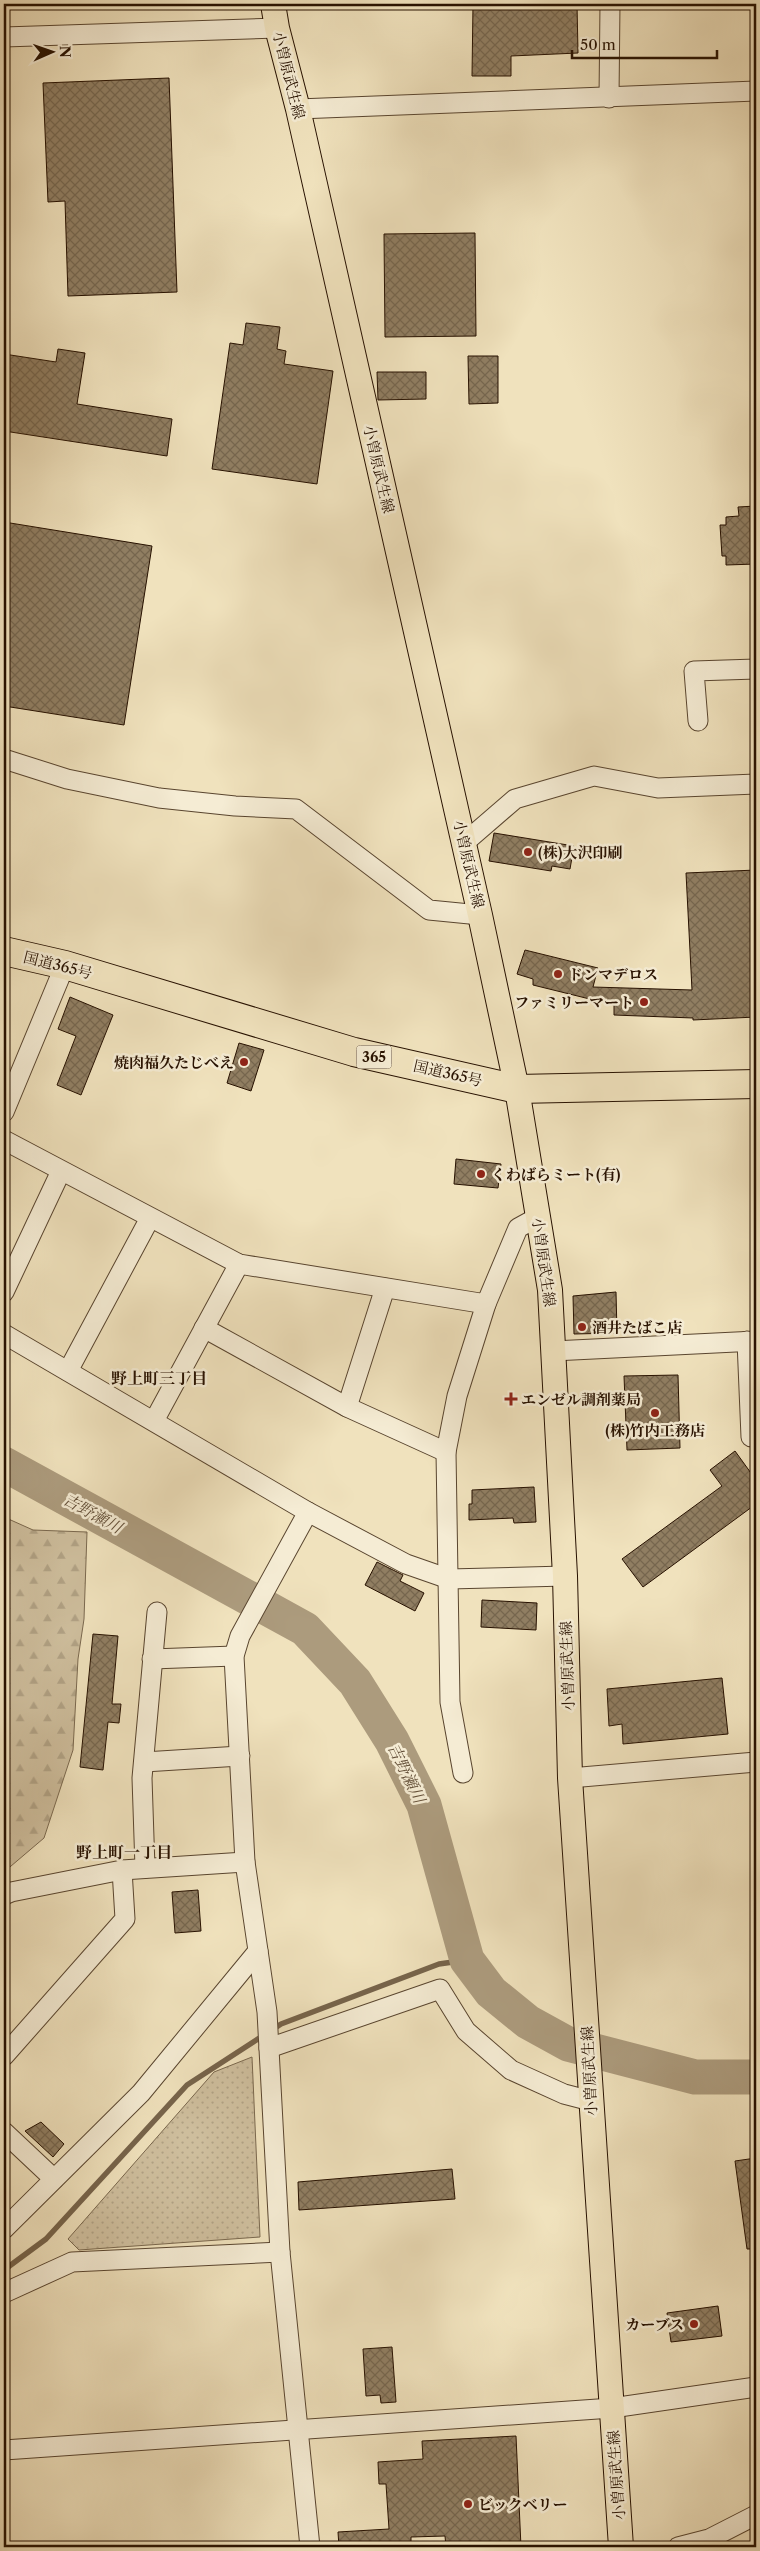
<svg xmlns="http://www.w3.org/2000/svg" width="760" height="2551" font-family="'Libre Caslon Text','Noto Serif JP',serif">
  <defs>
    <pattern id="forest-firs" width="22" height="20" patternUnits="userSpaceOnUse" patternTransform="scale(1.25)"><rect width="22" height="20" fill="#cebe9d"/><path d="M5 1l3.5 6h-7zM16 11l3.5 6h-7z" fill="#b1a285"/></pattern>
    <pattern id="park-dots" width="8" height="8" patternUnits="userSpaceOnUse" patternTransform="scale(1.25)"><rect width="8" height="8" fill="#cebe9d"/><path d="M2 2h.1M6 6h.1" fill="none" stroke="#b1a285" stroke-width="1.8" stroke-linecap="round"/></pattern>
    <pattern id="building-cross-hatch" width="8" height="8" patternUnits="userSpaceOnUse" patternTransform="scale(1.25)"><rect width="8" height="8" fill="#907e62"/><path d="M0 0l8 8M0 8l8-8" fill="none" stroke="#76664e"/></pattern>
  </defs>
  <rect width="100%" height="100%" fill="#f0e2bd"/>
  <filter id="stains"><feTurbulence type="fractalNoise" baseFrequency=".004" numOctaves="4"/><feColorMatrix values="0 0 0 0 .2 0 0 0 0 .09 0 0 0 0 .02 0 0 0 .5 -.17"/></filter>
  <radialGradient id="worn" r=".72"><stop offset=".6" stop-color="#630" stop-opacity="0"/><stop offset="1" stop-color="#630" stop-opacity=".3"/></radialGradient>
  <path fill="url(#forest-firs)" stroke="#7a684e" d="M4 1517 33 1530 87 1532 84 1619 78 1659 73 1750 44 1838 4 1872Z"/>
  <path fill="url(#park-dots)" stroke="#7a684e" d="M252 2057 260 2237 79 2250 68 2239 214 2072Z"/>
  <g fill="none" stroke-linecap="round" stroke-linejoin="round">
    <g stroke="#77644b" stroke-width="5.5">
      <path d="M272 2030 281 2024 439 1964 467 1960"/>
      <path d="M4 2270 46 2239 187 2085 264 2035"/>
    </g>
    <path stroke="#ac9b7d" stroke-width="35" d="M4 1464 305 1629 355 1682 392 1741 424 1805 467 1960 491 1992 528 2022 568 2044 695 2077H756"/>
  </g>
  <g fill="url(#building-cross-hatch)" stroke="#271100">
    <path d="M473 4H577L578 53 511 56V76H472Z"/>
    <path d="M169 78 177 292 68 296 65 201 48 202 43 83Z"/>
    <path d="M475 233 476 336 385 337 384 234Z"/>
    <path d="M246 323 280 327 277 349 286 351 284 364 333 371 317 484 212 469 230 343 243 345Z"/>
    <path d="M58 349 85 353 77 404 172 419 167 456 4 431V354L56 362Z"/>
    <path d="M468 356H498V403L469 404Z"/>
    <path d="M377 372H426V399L378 400Z"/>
    <path d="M756 506V564L726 565V556H722L720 525H726V517L739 516 738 507Z"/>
    <path d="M4 522 152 546 124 725 4 706Z"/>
    <path d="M494 833 574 846 570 869 552 866 551 871 489 861Z"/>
    <path d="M756 870V1017L693 1020V1018L614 1015V1005L533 985V979L517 974 525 950 598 968 593 987 692 990 686 873Z"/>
    <path d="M70 997 113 1015 81 1095 57 1085 76 1036 58 1029Z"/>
    <path d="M239 1043 264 1050 251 1091 227 1083Z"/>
    <path d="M456 1159 501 1164 498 1188 454 1184Z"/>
    <path d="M616 1292 617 1333 574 1334 573 1296Z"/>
    <path d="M678 1375 680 1448 627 1450 624 1376Z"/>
    <path d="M735 1451 756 1480V1504L643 1587 622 1559 722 1486 710 1470Z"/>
    <path d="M534 1487 536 1522 514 1523 513 1518 469 1520V1504H472V1490Z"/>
    <path d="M377 1562 403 1575 400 1581 424 1593 415 1611 365 1585Z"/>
    <path d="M482 1600 537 1603 536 1630 481 1627Z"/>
    <path d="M93 1634 118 1636 112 1704H121L119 1723 108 1722 103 1770 80 1767Z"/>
    <path d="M722 1678 728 1734 623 1744 622 1724 609 1726 607 1689Z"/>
    <path d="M198 1890 201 1931 175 1933 172 1892Z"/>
    <path d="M41 2122 64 2144 53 2157 25 2131Z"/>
    <path d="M756 2158V2249H747L735 2161Z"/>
    <path d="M452 2169 455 2199 299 2210 298 2182Z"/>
    <path d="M718 2306 722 2336 671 2342 667 2313Z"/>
    <path d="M392 2347 396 2402 381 2403 380 2395 366 2396 363 2349Z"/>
    <path d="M516 2436 521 2547H446L445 2536 411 2537V2547H339L338 2532 389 2529 386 2484H379L378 2462 423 2459 422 2441Z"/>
  </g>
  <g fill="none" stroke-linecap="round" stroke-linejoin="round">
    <g stroke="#59452f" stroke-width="21">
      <g id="minor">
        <path d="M4 37 277 28"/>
        <path d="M609 98 610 4"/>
        <path d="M298 109 756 91"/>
        <path d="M698 721 694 671 756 669"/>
        <path d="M4 759 67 779 159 798 235 806 296 809 429 910 480 915"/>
        <path d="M464 843 515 799 594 776 658 788 756 784"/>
        <path d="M4 1112 65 965"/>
        <path d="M4 1140 239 1264 486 1304 518 1228 538 1217"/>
        <path d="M4 1292 61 1171"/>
        <path d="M204 1328 347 1407 446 1452"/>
        <path d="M4 1334 308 1512 406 1564 449 1579 565 1576"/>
        <path d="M747 1341 751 1437H756"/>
        <path d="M553 1351 756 1341"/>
        <path d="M68 1371 150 1218"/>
        <path d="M347 1407 385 1288"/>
        <path d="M154 1421 239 1264"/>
        <path d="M308 1512 240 1636 234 1656 245 1862 267 2012 280 2252 310 2547"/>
        <path d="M152 1659 234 1656"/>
        <path d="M144 1762 240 1756"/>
        <path d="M463 1773 450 1702 446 1452 457 1396 486 1304"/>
        <path d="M570 1778 756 1762"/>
        <path d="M145 1868 142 1778 157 1612"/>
        <path d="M4 1895 11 1892 122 1870 245 1862"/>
        <path d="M269 2048 440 1989 466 2031 511 2070 564 2094 591 2101"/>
        <path d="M4 2056 125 1919 122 1870"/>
        <path d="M4 2132 54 2179"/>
        <path d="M4 2229 141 2093 258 1951"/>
        <path d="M4 2293 72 2262 280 2252"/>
        <path d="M4 2450 612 2408 756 2387"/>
        <path d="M678 2547 709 2539 756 2515"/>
      </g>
    </g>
    <g stroke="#271100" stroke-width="26">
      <path id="major" d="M273 4 277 28 298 109 480 915 517 1089 550 1290 565 1576 570 1778 621 2547"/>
    </g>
    <g stroke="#271100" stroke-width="30">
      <path id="highway" d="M4 951 65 965 354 1052 517 1089 756 1084"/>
    </g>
    <use href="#minor" stroke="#f5ecd4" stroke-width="19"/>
    <use href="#major" stroke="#f0e2bd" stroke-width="24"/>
    <use href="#highway" stroke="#f0e2bd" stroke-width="28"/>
  </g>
  <g fill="#8f2418" stroke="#f5ecd4" stroke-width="2">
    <circle cx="528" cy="852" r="5"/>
    <circle cx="558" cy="974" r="5"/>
    <circle cx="644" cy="1002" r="5"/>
    <circle cx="244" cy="1062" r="5"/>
    <circle cx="481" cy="1174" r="5"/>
    <circle cx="582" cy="1327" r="5"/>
    <path d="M508.5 1391.5h5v5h5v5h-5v5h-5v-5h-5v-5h5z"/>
    <circle cx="655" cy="1413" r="5"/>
    <circle cx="694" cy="2324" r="5"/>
    <circle cx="468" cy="2504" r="5"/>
  </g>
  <g text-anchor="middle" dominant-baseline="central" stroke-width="5" stroke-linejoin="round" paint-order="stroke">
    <rect fill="#f5ecd4" stroke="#655340" stroke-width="1" x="356.5" y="1045.5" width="35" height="23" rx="4"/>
    <g font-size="14" font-weight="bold" fill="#271100">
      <text x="374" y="1057">365</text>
    </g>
    <g font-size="15" fill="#271100" stroke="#f5ecd4">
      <text transform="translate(289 75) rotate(76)">小曽原武生線</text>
      <text transform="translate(379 469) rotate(77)">小曽原武生線</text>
      <text transform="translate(469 864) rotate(77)">小曽原武生線</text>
      <text transform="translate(58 965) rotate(14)">国道365号</text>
      <text transform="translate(448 1073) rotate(13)">国道365号</text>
      <text transform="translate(544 1262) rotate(82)">小曽原武生線</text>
      <text transform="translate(567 1666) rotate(-92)">小曽原武生線</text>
      <text transform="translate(589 2071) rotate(-93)">小曽原武生線</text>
      <text transform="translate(616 2475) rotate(-94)">小曽原武生線</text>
    </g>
    <g font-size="15" font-weight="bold" fill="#271100" stroke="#f5ecd4" text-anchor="start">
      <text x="538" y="852">(株)大沢印刷</text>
      <text x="568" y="974">ドンマデロス</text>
      <text x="634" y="1002" text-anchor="end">ファミリーマート</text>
      <text x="234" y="1062" text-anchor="end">焼肉福久たじべえ</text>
      <text x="491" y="1174">くわばらミート(有)</text>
      <text x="592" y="1327">酒井たばこ店</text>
      <text x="521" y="1399">エンゼル調剤薬局</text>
      <text x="655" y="1430" text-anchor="middle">(株)竹内工務店</text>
      <text x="684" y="2324" text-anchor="end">カーブス</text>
      <text x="478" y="2504">ビックベリー</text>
    </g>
    <g font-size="16" font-weight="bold" fill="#271100" stroke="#f5ecd4">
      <text x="159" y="1378">野上町三丁目</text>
      <text x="124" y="1852">野上町一丁目</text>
    </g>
    <g font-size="16" font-style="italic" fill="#634f38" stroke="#f5ecd4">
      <text transform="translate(93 1513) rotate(29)">吉野瀬川</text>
      <text transform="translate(407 1773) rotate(64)">吉野瀬川</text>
    </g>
  </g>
  <rect width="760" height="2551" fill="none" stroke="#f0e2bd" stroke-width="20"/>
  <rect x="5" y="5" width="750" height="2541" fill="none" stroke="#271100" stroke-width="2.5"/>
  <rect x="10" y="10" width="740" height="2531" fill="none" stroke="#271100"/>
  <g transform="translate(52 52) rotate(88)" stroke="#f5ecd4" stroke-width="4" paint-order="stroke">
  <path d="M0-4L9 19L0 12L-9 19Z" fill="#271100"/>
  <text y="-8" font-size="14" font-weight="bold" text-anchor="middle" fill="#271100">N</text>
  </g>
  <path d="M572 50v8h145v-8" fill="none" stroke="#271100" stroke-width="2.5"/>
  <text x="580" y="50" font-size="15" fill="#271100" stroke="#f5ecd4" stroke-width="4" paint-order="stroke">50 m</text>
  <rect width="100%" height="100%" filter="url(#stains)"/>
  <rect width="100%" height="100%" fill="url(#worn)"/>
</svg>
